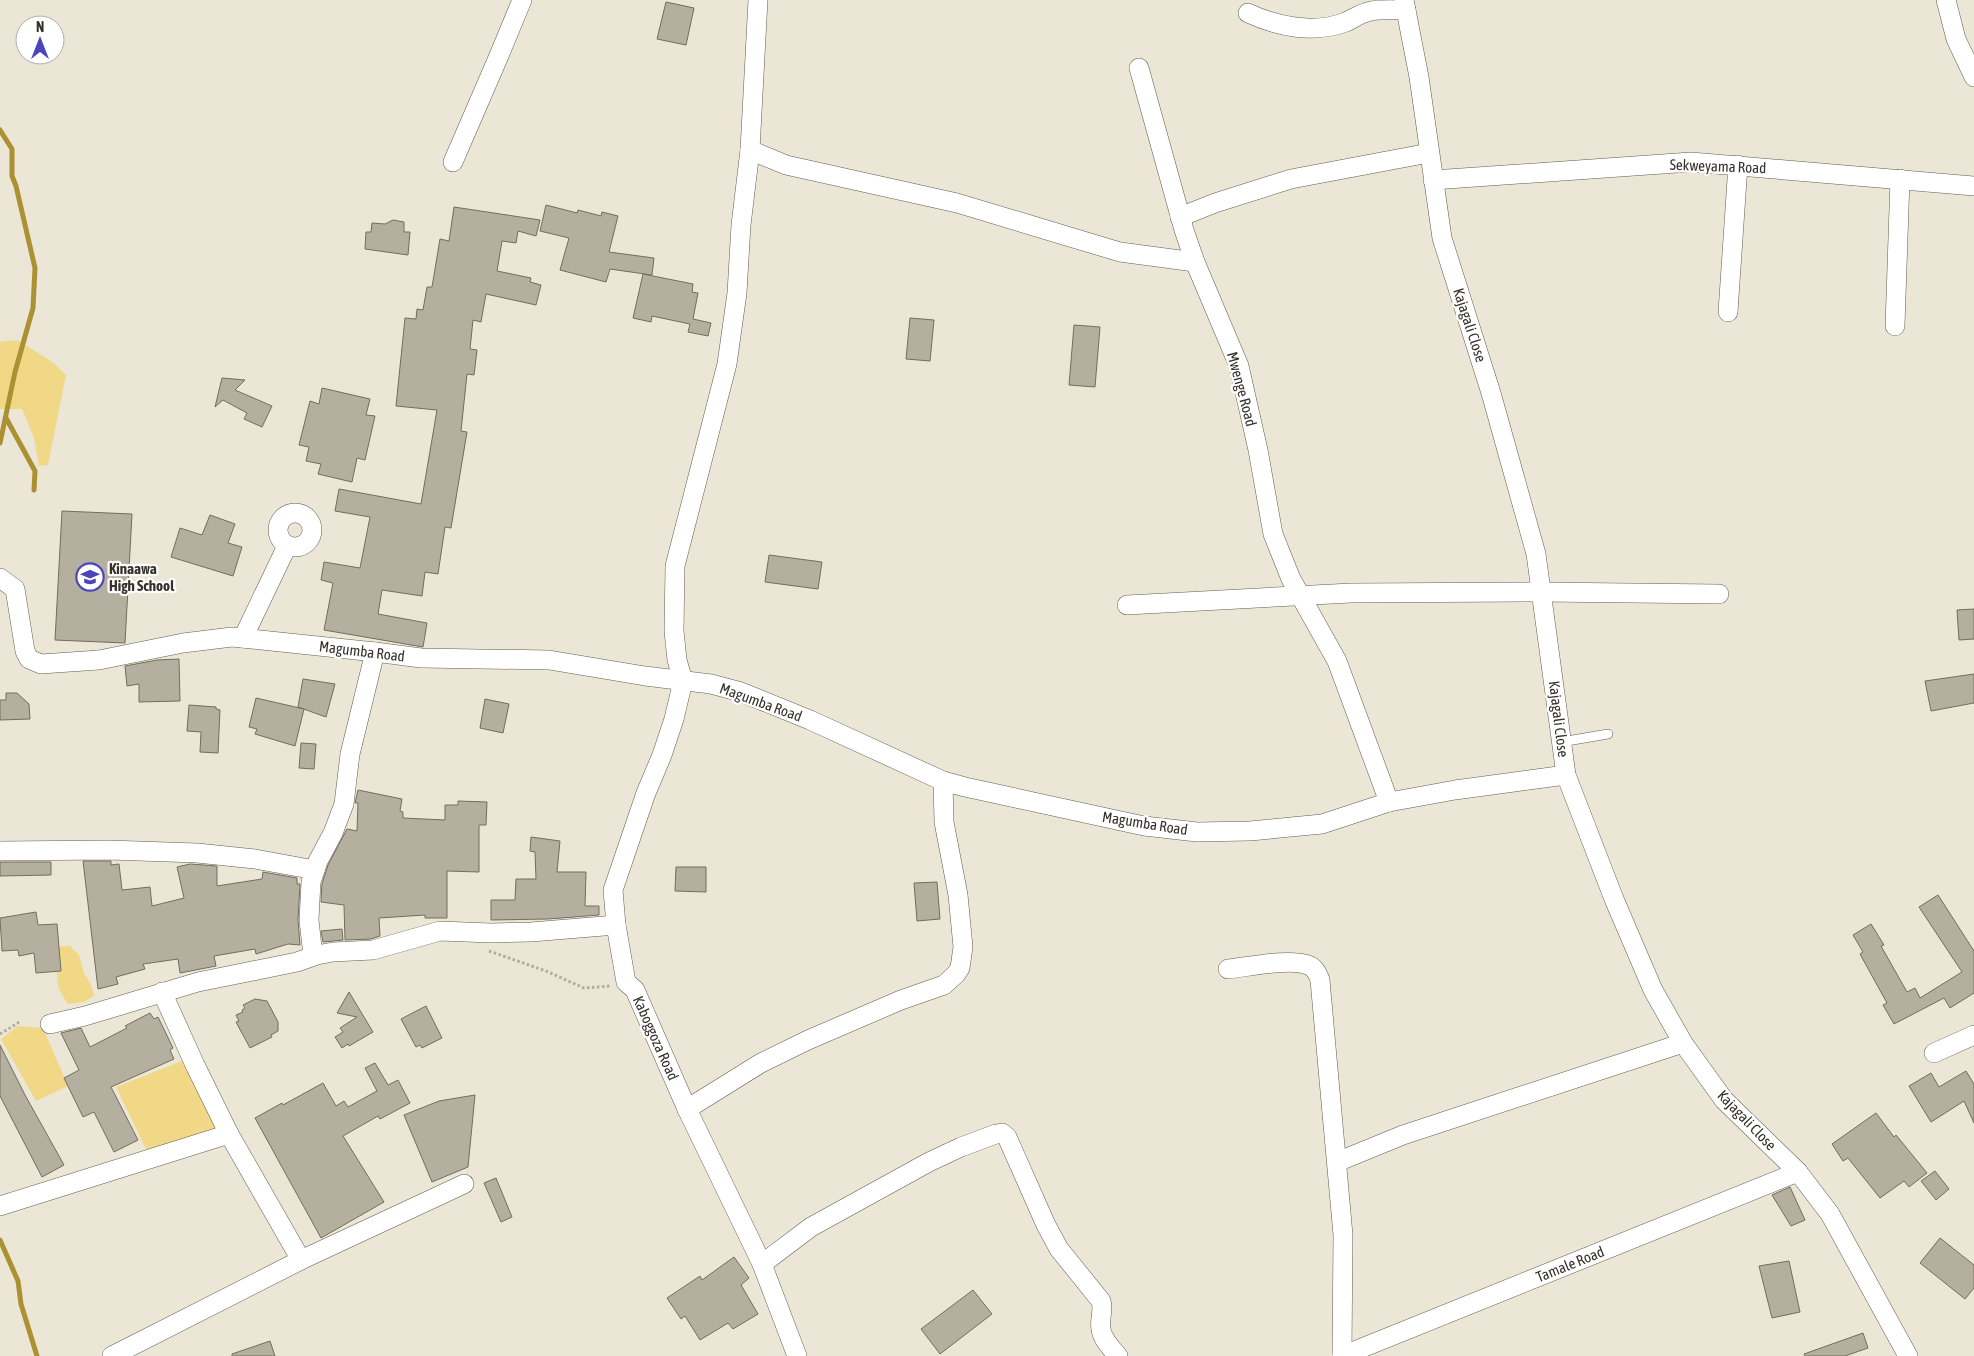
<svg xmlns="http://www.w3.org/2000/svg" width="1974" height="1356" font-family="'Asap Condensed',sans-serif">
  <rect width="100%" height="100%" fill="#ebe6d6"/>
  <g fill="#f1d886">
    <path d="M17 340 51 361 66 375 48 465 39 466 34 438 22 409H0V342Z"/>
    <path d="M70 946 79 955 84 973 92 987 94 996 84 1002 68 1004C57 989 58 984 56 966 54 960 51 953 49 947Z"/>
    <path d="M18 1026 43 1028 68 1086 36 1101 1 1039Z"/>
    <path d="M187 1059 223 1130 147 1151 116 1087Z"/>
  </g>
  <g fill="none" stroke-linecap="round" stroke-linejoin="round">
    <g stroke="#ac9133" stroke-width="5">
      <path d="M0 130 12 149V176L16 186 35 268 33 308 15 372 0 443"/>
      <path d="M6 418 35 471 34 490"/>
      <path d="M0 1240 18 1281 21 1304 37 1356"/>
    </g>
  </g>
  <g fill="#b4af9f" stroke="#726e5f">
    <path d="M666 2 694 8 686 45 657 39Z"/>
    <path d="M546 205 577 213 578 210 601 216 602 212 618 216 609 252 654 258 652 275 610 269 606 282 560 270 569 238 540 231Z"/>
    <path d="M454 207 540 220 536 236 518 231 516 243 502 241 497 271 531 278 530 282 541 285 536 305 486 294 481 322 473 320 470 349 477 350 474 375 467 374 461 431 467 432 451 528 445 527 438 574 425 572 422 596 382 590 378 614 427 623 423 647 324 630 333 583 321 580 324 562 360 568 370 517 335 511 339 489 421 504 437 410 396 406 405 318 416 319 417 309 423 310 427 287H432L440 239 449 241Z"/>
    <path d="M393 220 404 222V232H410L408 255 365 249 366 232H371L372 223 385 224Z"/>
    <path d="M643 274 693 284 692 292 698 293 693 319 711 323 708 336 688 332 690 324 652 316 651 322 633 318Z"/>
    <path d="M910 318 934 320 930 361 906 359Z"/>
    <path d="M1074 325 1100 327 1095 387 1069 385Z"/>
    <path d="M222 378 245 380 235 390 272 406 262 427 244 419 247 413 223 400 215 407Z"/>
    <path d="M322 388 370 399 366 415 375 416 365 460 357 458 352 482 318 474 321 464 306 461 309 447 299 445 310 401 319 404Z"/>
    <path d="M62 511 132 514 125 643 55 640Z"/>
    <path d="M210 515 235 524 228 543 242 547 233 576 171 557 180 528 202 535Z"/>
    <path d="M769 555 822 562 818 589 765 582Z"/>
    <path d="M1974 609V639L1959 640 1957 610Z"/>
    <path d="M179 659 180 701 139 702V684L127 686 125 666 157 660Z"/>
    <path d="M1974 674V703L1931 711 1925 681Z"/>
    <path d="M303 679 335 684 326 717 298 707Z"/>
    <path d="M6 693H17L29 704 30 719 0 720V700H6Z"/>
    <path d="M256 698 304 709 295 746 255 734 257 729 249 727Z"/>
    <path d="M485 699 509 704 503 733 480 728Z"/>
    <path d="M189 705 216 707V709L220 710 218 753 200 752 201 732 187 731Z"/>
    <path d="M301 743 316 744 314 769 299 768Z"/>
    <path d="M358 790 402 799 400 811 403 812V818L445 820V805H458V801L487 802 486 825H479V872L447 871V918H425V915L379 918 380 936 371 939 345 940 344 905 321 902 322 884 328 865 347 829 357 831 358 803H355Z"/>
    <path d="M531 837 560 841 557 872H586L585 906H599V915L548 919 491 920V900H515L516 879H536L535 852 530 851Z"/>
    <path d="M83 861H111V865L119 864 122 890 150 887 152 906 184 898 177 867 190 864 217 866V886L262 879 263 872 297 878V884H300L298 920 300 945 288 944 256 954 255 949 214 956 216 966 180 973 178 959 143 964 145 969 116 977 118 984 98 989Z"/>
    <path d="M0 862H51V875L0 876Z"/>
    <path d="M676 867H706V892L675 891Z"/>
    <path d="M937 882 940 919 917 921 914 883Z"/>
    <path d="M1938 895 1974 951V993L1950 1008 1944 998 1894 1024 1883 1005 1887 1003 1860 954 1863 952 1853 935 1871 924 1884 945 1881 946 1907 992 1915 988 1920 998 1962 972 1919 907Z"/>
    <path d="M36 912 38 925 57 924 61 971 36 973 34 953 19 956 18 950 2 951 0 918Z"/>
    <path d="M342 929 343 940 323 942 321 931Z"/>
    <path d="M349 992 373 1032 349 1046 348 1044 342 1048 335 1037 343 1032 340 1028 357 1017 337 1013Z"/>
    <path d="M255 999 267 1001 278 1022V1031L271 1035 272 1037 250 1048 236 1022 239 1021 236 1015 243 1012 242 1010 245 1008 243 1005Z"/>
    <path d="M426 1006 442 1038 422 1048 420 1045 416 1047 401 1019Z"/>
    <path d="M150 1013 154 1019 158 1017 173 1048 170 1050 174 1059 111 1087 138 1140 114 1152 94 1112 83 1117 64 1078 79 1070 61 1033 81 1028 90 1047 127 1028 125 1026Z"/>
    <path d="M0 1045 25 1095 64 1165 42 1177 0 1096Z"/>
    <path d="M375 1063 388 1085 398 1080 410 1103 380 1119 378 1116 343 1136 384 1202 321 1238 255 1118 282 1103 283 1105 323 1083 336 1106 344 1101 348 1107 377 1091 365 1068Z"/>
    <path d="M1966 1071 1974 1084V1123L1964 1101 1931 1122 1909 1086 1931 1073 1939 1087Z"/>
    <path d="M475 1095 468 1167 432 1182 404 1115 439 1101Z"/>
    <path d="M1876 1113 1894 1137 1896 1135 1927 1173 1909 1187 1904 1181 1880 1198 1848 1158 1843 1161 1832 1144Z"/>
    <path d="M1935 1171 1949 1189 1936 1200 1921 1181Z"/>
    <path d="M496 1178 512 1217 501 1222 484 1183Z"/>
    <path d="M1790 1187 1805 1220 1791 1226 1772 1195Z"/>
    <path d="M1940 1238 1974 1265V1288L1965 1299 1920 1263Z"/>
    <path d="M734 1257 749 1278 741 1285 758 1314 733 1329 728 1323 700 1340 685 1316 681 1319 667 1298 700 1276 702 1280Z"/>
    <path d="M1789 1261 1800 1312 1772 1318 1759 1266Z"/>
    <path d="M973 1290 992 1314 940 1354 921 1329Z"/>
    <path d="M1863 1333 1868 1348 1845 1356H1805L1804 1354Z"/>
    <path d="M270 1341 275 1356H232V1354Z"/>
  </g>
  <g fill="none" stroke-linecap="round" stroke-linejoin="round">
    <g stroke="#625d4f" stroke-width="10">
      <path id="lane" d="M1561 742 1608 734"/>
    </g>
    <g stroke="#625d4f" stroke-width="20">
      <g id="street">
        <path d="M758 0 750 150 741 225 737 293 727 364 675 566 674 631 677 660 683 681 674 719 662 755 646 793 613 890 616 925 626 982 635 990 687 1109 762 1264 797 1356"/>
        <path d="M1404 0 1419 77 1442 238 1491 393 1536 554 1566 775 1614 899 1653 990 1683 1043 1724 1100 1798 1172 1830 1214 1908 1356"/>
        <path d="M1946 0 1956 39 1974 77"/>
        <path d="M1248 13C1278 27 1314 34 1346 22 1354 18 1361 13 1371 11 1382 9 1394 10 1406 10"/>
        <path d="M1139 68 1184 230 1195 262 1239 366 1258 450 1273 534 1291 579 1337 661 1389 802"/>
        <path d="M750 150 786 165 957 203 1120 252 1195 262"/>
        <path d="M453 162 498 58 522 0"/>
        <path d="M1433 180 1691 162 1974 186"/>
        <path d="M1180 217 1215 203 1291 179 1429 153"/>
        <path d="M1728 312 1738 165"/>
        <path d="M1895 326 1900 179"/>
        <circle cx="295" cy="530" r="17"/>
        <path d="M0 578 15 589 25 651 29 659 41 664 99 660 183 643 232 637 375 652 421 658 549 660 645 676 711 684 741 692 810 720 943 781 965 787 1144 826 1197 832 1250 831 1322 824 1389 802 1455 790 1566 775"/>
        <path d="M1127 605 1351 593 1542 592 1719 594"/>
        <path d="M243 638 287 546"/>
        <path d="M0 851 109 850 197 853 255 859 315 870"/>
        <path d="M313 956 309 920 311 882 318 861 333 833 344 804 350 754 375 652"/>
        <path d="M1228 969C1248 967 1289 958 1308 965 1314 967 1318 974 1320 980L1343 1235 1342 1356"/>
        <path d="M162 992 195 1065 229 1134 301 1260"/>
        <path d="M50 1024 85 1016 198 982 297 962 317 955 333 952 373 950 440 931 491 933 531 932 616 925"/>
        <path d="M1934 1053 1974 1035"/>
        <path d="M687 1109 761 1063 808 1040 901 1000 944 985 956 974 960 968 963 947 958 895 944 822 943 781"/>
        <path d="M1337 1162 1403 1135 1683 1043"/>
        <path d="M0 1206 229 1134"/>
        <path d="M762 1264 811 1227 929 1162 961 1147 996 1134 1002 1133 1007 1137 1046 1225 1059 1249 1101 1301C1104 1312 1099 1318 1101 1329 1102 1339 1111 1348 1118 1356"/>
        <path d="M112 1356 301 1260 464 1184"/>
        <path d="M1342 1356 1798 1172"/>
      </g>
    </g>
    <g stroke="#b0ac9f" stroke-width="3" stroke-dasharray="2.5 2.5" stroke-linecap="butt">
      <path d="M489 951 546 971 584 988 610 986"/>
      <path d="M0 1034 21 1021"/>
    </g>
    <use href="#lane" stroke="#fff" stroke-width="9"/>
    <use href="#street" stroke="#fff" stroke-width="19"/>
  </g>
  <defs>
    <g id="school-ring" transform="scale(1.4375)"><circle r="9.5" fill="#fff" stroke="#4b44ba" stroke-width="1.5"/><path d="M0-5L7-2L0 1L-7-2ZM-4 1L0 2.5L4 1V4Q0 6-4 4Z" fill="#4b44ba"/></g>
  </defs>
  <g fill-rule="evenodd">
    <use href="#school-ring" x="90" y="577"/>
  </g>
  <g text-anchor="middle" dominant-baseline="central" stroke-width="4.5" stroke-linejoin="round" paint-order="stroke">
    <g font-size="15" fill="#34322c" stroke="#fff">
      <text transform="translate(1718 166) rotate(2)">Sekweyama Road</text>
      <text transform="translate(1470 325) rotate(72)">Kajagali Close</text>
      <text transform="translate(1242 389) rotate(75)">Mwenge Road</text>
      <text transform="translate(362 651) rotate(7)">Magumba Road</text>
      <text transform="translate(761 702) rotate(20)">Magumba Road</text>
      <text transform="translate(1559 719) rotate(83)">Kajagali Close</text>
      <text transform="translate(1145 823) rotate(9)">Magumba Road</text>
      <text transform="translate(656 1038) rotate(66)">Kaboggoza Road</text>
      <text transform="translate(1747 1120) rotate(46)">Kajagali Close</text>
      <text transform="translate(1570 1264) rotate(-22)">Tamale Road</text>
    </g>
    <g font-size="15" font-weight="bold" fill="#34322c" stroke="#fff" text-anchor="start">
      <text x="109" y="568">Kinaawa<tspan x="109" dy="17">High School</tspan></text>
    </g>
  </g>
  <g transform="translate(40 40)"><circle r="24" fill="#ffffff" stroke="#aeadab"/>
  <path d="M0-4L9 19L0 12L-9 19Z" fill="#4b44ba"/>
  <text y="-8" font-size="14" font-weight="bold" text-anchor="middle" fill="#34322c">N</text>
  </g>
</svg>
